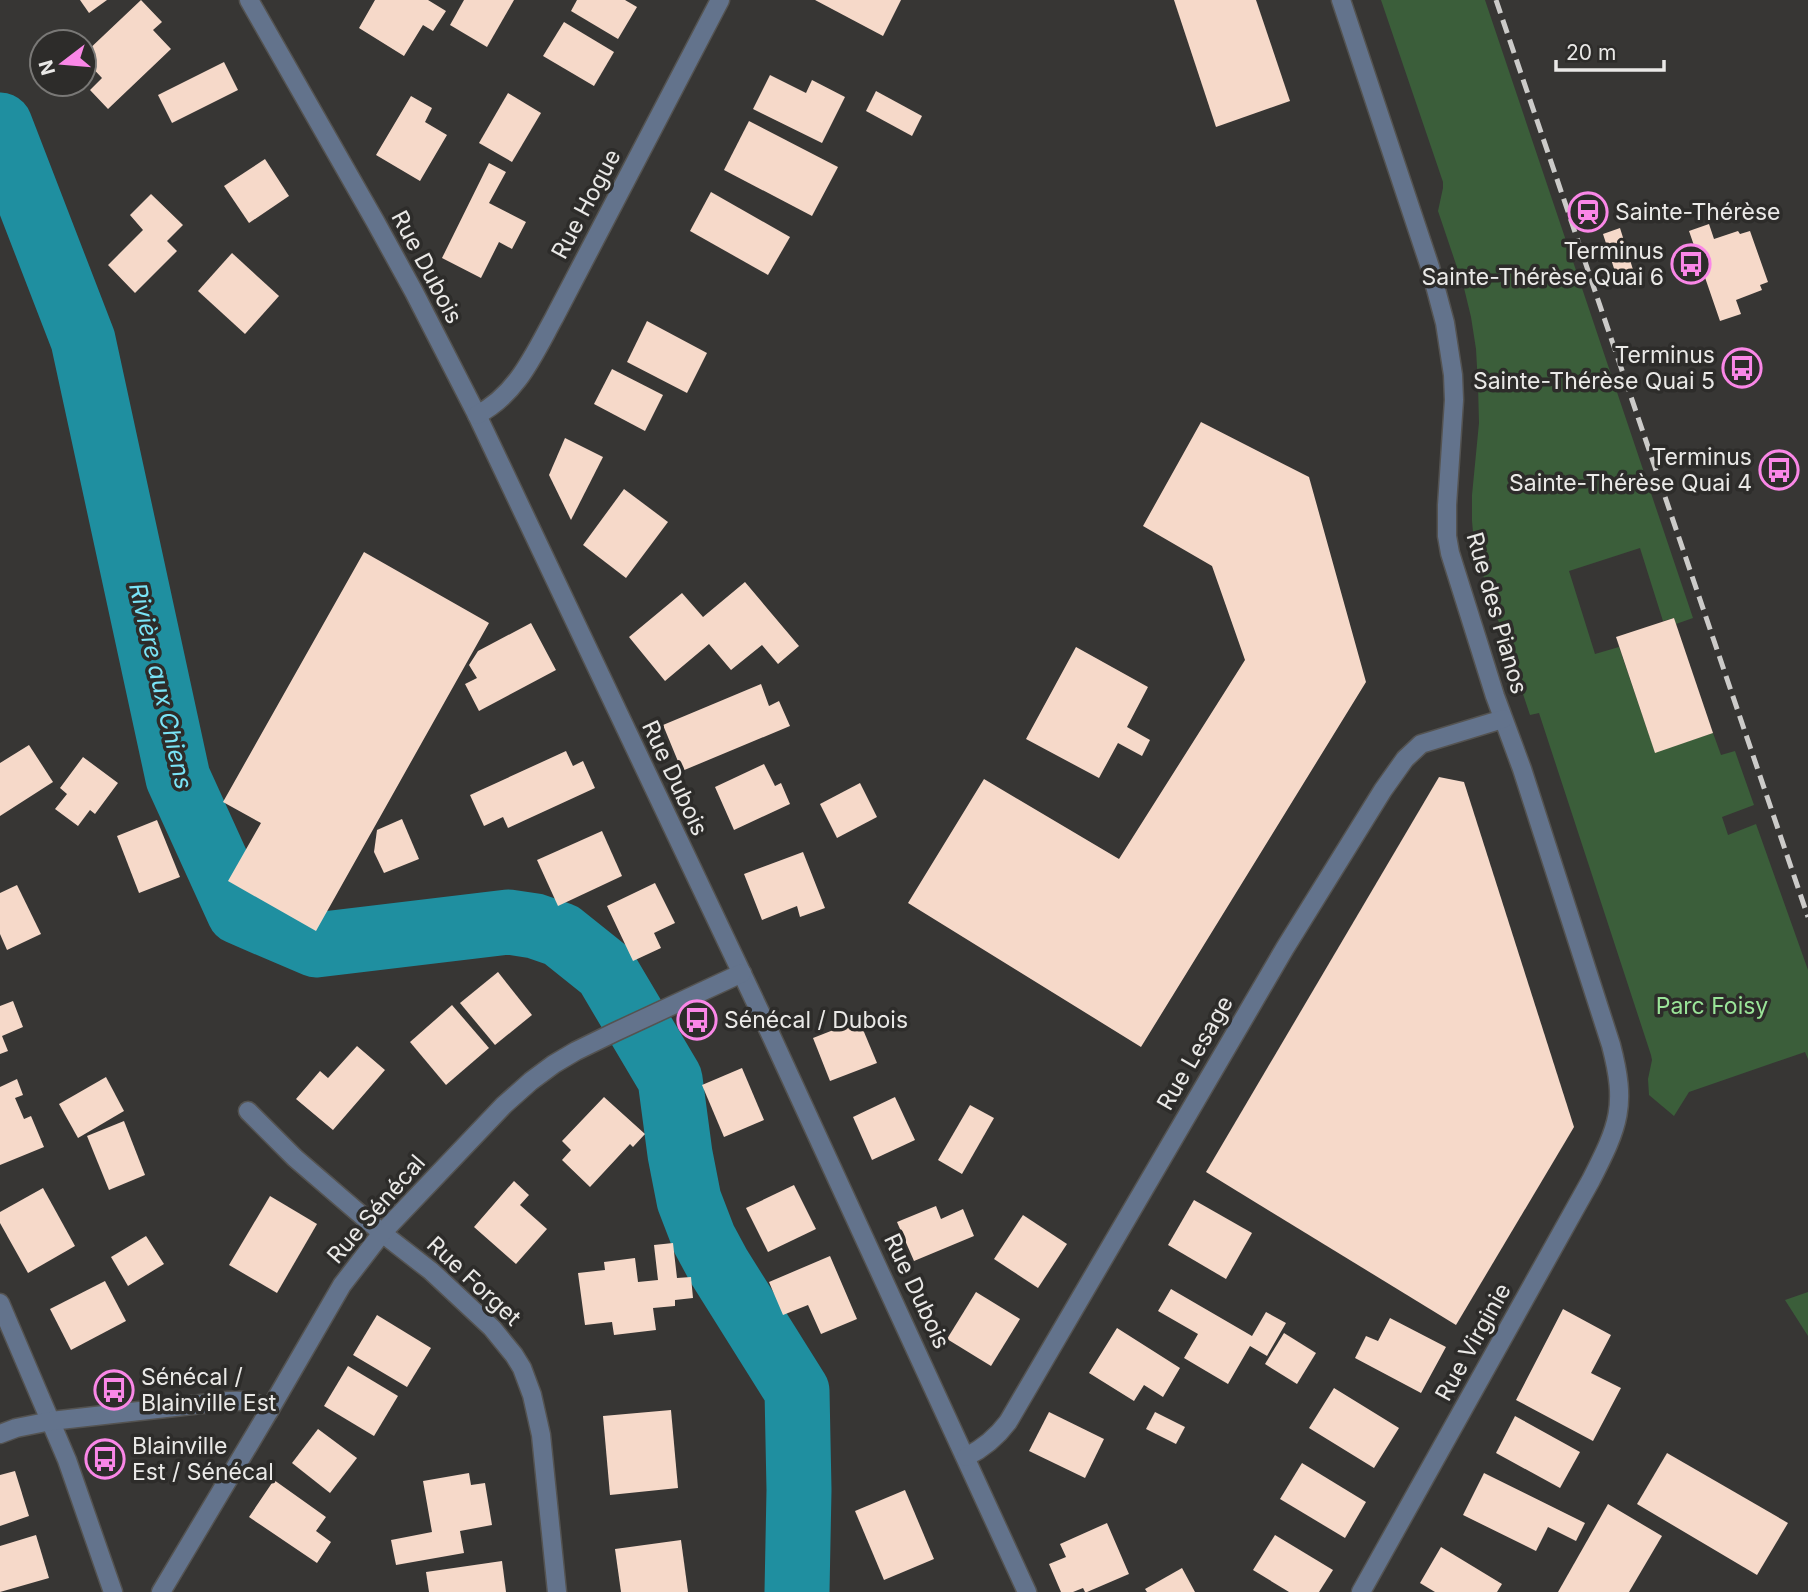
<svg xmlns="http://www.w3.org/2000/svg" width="1808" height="1592" font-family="Inter,sans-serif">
  <rect width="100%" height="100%" fill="#373634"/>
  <g fill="#3b5e3a">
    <path d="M1381 0H1485L1693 618 1676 624 1674 618 1663 621 1640 548 1569 571 1595 654 1619 647 1655 752 1713 733 1721 755 1735 751 1754 805 1722 817 1728 835 1756 824 1808 970V1059L1805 1052 1689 1092 1674 1116 1649 1095 1648 1079 1652 1060 1651 1055 1539 713 1530 715 1480 566 1474 543 1472 521V495L1479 423 1478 385 1476 349 1471 317 1464 288 1438 211 1443 188V182Z"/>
    <path d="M1808 1292V1336L1785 1300Z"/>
  </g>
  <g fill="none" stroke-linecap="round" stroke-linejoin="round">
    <path stroke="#1f8fa0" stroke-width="65" d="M0 125 83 340 178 778 239 912 316 945 508 922 535 926 561 935 606 971 670 1079 680 1154 689 1200 704 1239 718 1265 797 1391 799 1490 797 1592"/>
  </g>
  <g fill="#f6d9c9">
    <path d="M80 0H107L89 13Z"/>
    <path d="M141 0 162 22 153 30 171 49 108 109 90 90 102 78 84 59V54Z"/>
    <path d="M375 0H428L446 11 433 31 423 25 404 56 359 28Z"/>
    <path d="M464 0H514L487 47 450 25Z"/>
    <path d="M577 0H625L637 7 618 39 571 11Z"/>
    <path d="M815 0H901L883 36Z"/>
    <path d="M1174 0H1256L1290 101 1216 127Z"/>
    <path d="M564 22 614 52 594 86 543 56Z"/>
    <path d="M224 62 238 90 172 123 158 95Z"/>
    <path d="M770 75 806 93 812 80 845 97 822 143 753 109Z"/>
    <path d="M876 91 922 116 912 136 866 111Z"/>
    <path d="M508 93 541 113 512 162 479 143Z"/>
    <path d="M411 96 432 108 425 122 447 135 420 181 376 155Z"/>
    <path d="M749 121 838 167 812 216 724 170Z"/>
    <path d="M265 159 289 196 249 223 224 186Z"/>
    <path d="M489 163 506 172 489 203 526 222 512 249 499 242 481 278 442 258Z"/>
    <path d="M711 192 790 237 768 275 690 231Z"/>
    <path d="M151 194 183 225 167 241 177 251 135 293 108 265 143 230 130 215Z"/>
    <path d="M1709 224 1714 239 1738 231 1740 234 1750 231 1768 282 1760 285 1762 290 1736 300 1741 314 1720 321 1689 231Z"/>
    <path d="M1620 228 1635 276 1618 281 1603 234Z"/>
    <path d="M232 253 279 296 245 334 198 291Z"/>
    <path d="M647 321 707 353 687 393 627 362Z"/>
    <path d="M612 369 663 395 645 431 594 404Z"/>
    <path d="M1201 422 1309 477 1366 682 1141 1047 908 903 984 779 1119 859 1245 660 1212 566 1143 526Z"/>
    <path d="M565 438 603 457 571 520 549 475Z"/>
    <path d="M624 489 668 522 626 578 583 545Z"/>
    <path d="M364 552 489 623 316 931 228 881 261 823 223 802Z"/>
    <path d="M745 582 799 646 778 664 762 645 731 670 709 644 665 681 629 637 682 593 703 617Z"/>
    <path d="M1674 618 1713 733 1655 753 1616 637Z"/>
    <path d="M531 623 556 670 479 711 465 684 477 678 469 665 478 651Z"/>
    <path d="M1076 647 1148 687 1127 727 1150 740 1142 756 1118 743 1099 778 1026 739Z"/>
    <path d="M761 684 769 706 779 701 790 726 682 771 663 725Z"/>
    <path d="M29 745 53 782 0 816V763Z"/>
    <path d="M566 751 573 766 583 761 595 788 508 828 503 817 484 826 470 795Z"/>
    <path d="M83 757 118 783 95 814 90 810 78 826 55 809 67 794 60 788Z"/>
    <path d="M764 764 775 786 781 783 790 804 734 830 715 787Z"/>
    <path d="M1439 777 1464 782 1574 1127 1456 1325 1206 1172Z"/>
    <path d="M860 783 877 817 837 838 820 804Z"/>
    <path d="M402 819 419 859 384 873 374 852 377 830Z"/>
    <path d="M157 820 180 877 139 893 117 836Z"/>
    <path d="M602 831 622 876 558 906 537 860Z"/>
    <path d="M803 852 825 908 800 917 797 906 762 920 744 874Z"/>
    <path d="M655 883 675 923 654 933 661 948 633 961 607 906Z"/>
    <path d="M17 885 41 934 7 950 0 934V893Z"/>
    <path d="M498 972 532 1015 495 1045 460 1003Z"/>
    <path d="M13 1001 23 1027 2 1036 8 1051 0 1054V1006Z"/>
    <path d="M452 1005 489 1048 446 1085 410 1042Z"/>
    <path d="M859 1020 877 1063 830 1081 813 1038Z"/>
    <path d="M357 1046 385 1070 333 1130 296 1099 320 1071 328 1078Z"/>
    <path d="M742 1068 764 1120 724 1137 702 1085Z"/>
    <path d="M106 1077 124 1111 78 1138 59 1104Z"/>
    <path d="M17 1079 23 1095 15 1098 24 1119 31 1116 44 1147 0 1165V1087Z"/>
    <path d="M604 1097 645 1134 633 1147 630 1144 590 1187 562 1160 571 1150 562 1141Z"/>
    <path d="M895 1097 915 1140 872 1160 853 1117Z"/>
    <path d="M970 1105 994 1118 962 1174 938 1160Z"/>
    <path d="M124 1121 145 1175 109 1190 87 1136Z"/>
    <path d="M514 1181 529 1195 520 1205 547 1229 516 1264 474 1227Z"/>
    <path d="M794 1185 816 1229 768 1252 746 1208Z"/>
    <path d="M43 1188 75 1246 28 1273 0 1223V1212Z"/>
    <path d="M270 1196 317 1224 277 1293 229 1265Z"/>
    <path d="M1194 1200 1252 1233 1226 1279 1168 1245Z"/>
    <path d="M936 1206 941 1219 963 1209 974 1236 914 1261 897 1222Z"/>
    <path d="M1023 1215 1067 1244 1038 1288 994 1259Z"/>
    <path d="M146 1236 164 1264 128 1286 111 1257Z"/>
    <path d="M673 1243 677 1278 691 1277 693 1298 675 1300V1306L653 1308 656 1330 614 1335 612 1322 585 1325 578 1273 605 1270 604 1262 635 1258 638 1282 658 1280 654 1245Z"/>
    <path d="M830 1256 857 1319 821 1334 808 1305 783 1315 769 1282Z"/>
    <path d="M105 1281 126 1321 71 1350 50 1309Z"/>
    <path d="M1171 1289 1252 1336 1266 1312 1286 1323 1267 1356 1250 1346 1228 1384 1184 1358 1198 1334 1158 1311Z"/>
    <path d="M976 1292 1020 1319 991 1366 947 1339Z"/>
    <path d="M1563 1309 1611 1335 1591 1373 1621 1388 1593 1441 1516 1400Z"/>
    <path d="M377 1315 431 1348 407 1387 353 1355Z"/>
    <path d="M1390 1318 1446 1347 1421 1393 1355 1358 1366 1336 1378 1341Z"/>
    <path d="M1117 1328 1180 1368 1163 1397 1144 1385 1134 1401 1089 1373Z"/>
    <path d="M1284 1333 1316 1353 1297 1384 1265 1364Z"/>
    <path d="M348 1366 398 1396 374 1436 324 1406Z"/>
    <path d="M1334 1388 1399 1428 1374 1468 1309 1428Z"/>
    <path d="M671 1410 678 1488 610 1495 603 1416Z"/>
    <path d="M1049 1412 1104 1439 1085 1478 1029 1451Z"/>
    <path d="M1155 1412 1185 1427 1176 1444 1146 1429Z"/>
    <path d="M1515 1416 1580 1452 1560 1488 1496 1453Z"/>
    <path d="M318 1429 357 1458 330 1493 292 1463Z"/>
    <path d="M1667 1453 1788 1523 1757 1575 1637 1504Z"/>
    <path d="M1302 1463 1366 1502 1345 1538 1280 1499Z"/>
    <path d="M15 1471 29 1516 0 1526V1475Z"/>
    <path d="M469 1473 471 1485 485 1483 492 1525 460 1531 464 1553 396 1565 391 1540 432 1532 423 1481Z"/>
    <path d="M1484 1473 1585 1523 1576 1541 1548 1527 1536 1551 1463 1515Z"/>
    <path d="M274 1480 326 1517 316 1531 331 1542 317 1563 249 1517Z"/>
    <path d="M905 1490 934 1559 884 1580 855 1511Z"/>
    <path d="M1608 1504 1662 1536 1629 1592H1558Z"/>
    <path d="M1107 1523 1129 1574 1087 1592H1085L1083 1588 1073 1592H1061L1049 1564 1066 1557 1060 1544Z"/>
    <path d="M36 1535 49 1578 0 1592V1546Z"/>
    <path d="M1275 1535 1333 1570 1319 1592H1289L1253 1570Z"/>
    <path d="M681 1540 688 1592H621L615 1549Z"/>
    <path d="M1441 1547 1502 1584 1497 1592H1435L1420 1583Z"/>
    <path d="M502 1561 506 1592H429L426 1572Z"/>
    <path d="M1182 1568 1195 1592H1147L1145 1589Z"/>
  </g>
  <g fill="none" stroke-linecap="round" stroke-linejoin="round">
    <g stroke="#545351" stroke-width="21">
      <g id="minor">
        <path d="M249 0 375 221 414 292 477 415 763 1018 1027 1592"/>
        <path d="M1341 0 1430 267 1445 323 1453 375 1454 400 1447 505V536L1450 553 1495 696 1522 769 1611 1045C1627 1106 1619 1125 1591 1180L1361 1592"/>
        <path d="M477 415C517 394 533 356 554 318L720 0"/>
        <path d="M248 1111 295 1158 382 1233 431 1271 492 1328 514 1355 522 1368 532 1395 541 1435 557 1592"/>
        <path d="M0 1303 67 1460 113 1592"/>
        <path d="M0 1434 16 1428 51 1421 228 1401C245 1400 256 1401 269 1411"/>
        <path d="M966 1457C984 1448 996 1438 1008 1422L1285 948 1383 790 1405 759 1421 744 1503 719"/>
        <path d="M161 1592 269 1411 342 1285 382 1233 504 1105 531 1081 554 1064 576 1051 615 1032 742 973"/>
      </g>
    </g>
    <use href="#minor" stroke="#63738c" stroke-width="18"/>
    <path stroke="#cccbc9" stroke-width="5" stroke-dasharray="14 7" stroke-linecap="butt" d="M1496 0 1808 917"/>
  </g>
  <defs>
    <g id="station-ring" transform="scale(2.0125)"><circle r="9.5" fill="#2d2c2a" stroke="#fa87e7" stroke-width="1.5"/><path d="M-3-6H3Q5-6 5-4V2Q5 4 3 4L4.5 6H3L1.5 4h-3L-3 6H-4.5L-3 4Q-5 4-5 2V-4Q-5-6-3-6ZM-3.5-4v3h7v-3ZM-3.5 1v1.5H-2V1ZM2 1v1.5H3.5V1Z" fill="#fa87e7"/></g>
    <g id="bus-ring" transform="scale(2.0125)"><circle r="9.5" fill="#2d2c2a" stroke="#fa87e7" stroke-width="1.5"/><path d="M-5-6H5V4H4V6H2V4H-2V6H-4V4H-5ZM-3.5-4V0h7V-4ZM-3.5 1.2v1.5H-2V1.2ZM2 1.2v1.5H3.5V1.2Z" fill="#fa87e7"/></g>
  </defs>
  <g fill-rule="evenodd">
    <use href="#station-ring" x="1588" y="212"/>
    <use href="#bus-ring" x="1691" y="264"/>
    <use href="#bus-ring" x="1742" y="368"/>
    <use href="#bus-ring" x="1779" y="470"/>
    <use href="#bus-ring" x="697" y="1020"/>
    <use href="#bus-ring" x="114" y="1390"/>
    <use href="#bus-ring" x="105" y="1459"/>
  </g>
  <g text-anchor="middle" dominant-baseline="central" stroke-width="7" stroke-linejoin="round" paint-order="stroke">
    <g font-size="23" fill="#eae9e7" stroke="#2d2c2a">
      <text transform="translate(586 204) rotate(-62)">Rue Hogue</text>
      <text transform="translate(427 267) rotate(62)">Rue Dubois</text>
      <text transform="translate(1497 613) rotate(74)">Rue des Pianos</text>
      <text transform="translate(675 778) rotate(65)">Rue Dubois</text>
      <text transform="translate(1195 1053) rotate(-60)">Rue Lesage</text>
      <text transform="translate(376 1209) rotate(-49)">Rue Sénécal</text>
      <text transform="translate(474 1281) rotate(43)">Rue Forget</text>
      <text transform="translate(917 1291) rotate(65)">Rue Dubois</text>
      <text transform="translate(1473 1342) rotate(-61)">Rue Virginie</text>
    </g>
    <g font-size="23" fill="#eae9e7" stroke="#2d2c2a" text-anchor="start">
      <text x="1615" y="212">Sainte-Thérèse</text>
      <text x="1664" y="251" text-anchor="end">Terminus<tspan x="1664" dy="26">Sainte-Thérèse Quai 6</tspan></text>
      <text x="1715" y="355" text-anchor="end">Terminus<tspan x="1715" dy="26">Sainte-Thérèse Quai 5</tspan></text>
      <text x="1752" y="457" text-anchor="end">Terminus<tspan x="1752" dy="26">Sainte-Thérèse Quai 4</tspan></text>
      <text x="724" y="1020">Sénécal / Dubois</text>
      <text x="141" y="1377">Sénécal /<tspan x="141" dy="26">Blainville Est</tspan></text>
      <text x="132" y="1446">Blainville<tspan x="132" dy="26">Est / Sénécal</tspan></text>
    </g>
    <g font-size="23" fill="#9ae498" stroke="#2d2c2a">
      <text x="1712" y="1006">Parc Foisy</text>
    </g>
    <g font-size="24" font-style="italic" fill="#7ae4f7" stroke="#2d2c2a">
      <text transform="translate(161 686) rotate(77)">Rivière aux Chiens</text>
    </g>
  </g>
  <g transform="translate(63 63) rotate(254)"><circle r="33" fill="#2d2c2a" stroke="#797876" stroke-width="2"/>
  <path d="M0-5L12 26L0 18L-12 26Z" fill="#fa87e7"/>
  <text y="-10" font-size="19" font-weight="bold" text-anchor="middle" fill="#eae9e7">N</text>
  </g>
  <path d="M1556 60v10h108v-10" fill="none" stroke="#eae9e7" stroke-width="3.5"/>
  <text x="1566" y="60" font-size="21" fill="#eae9e7" stroke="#2d2c2a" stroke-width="5" paint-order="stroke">20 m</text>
</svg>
